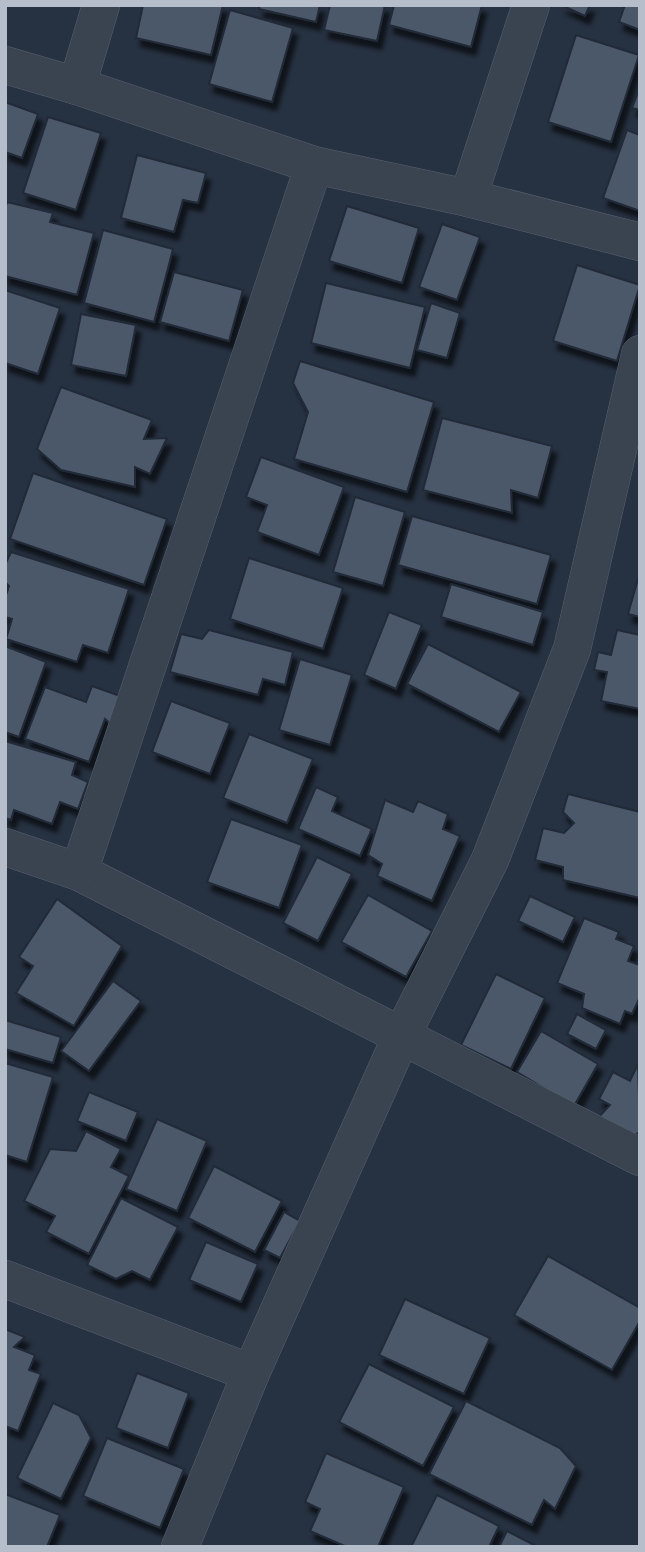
<svg xmlns="http://www.w3.org/2000/svg" width="645" height="1552" font-family="'Alegreya Sans',sans-serif">
  <defs>
    <filter id="shadow"><feDropShadow dx="4.5" dy="8" stdDeviation="2" flood-color="#0009"/></filter>
  </defs>
  <rect width="100%" height="100%" fill="#263141"/>
  <g fill="#4c586a" stroke="#212a38" stroke-width="2" filter="url(#shadow)">
    <path d="M143 5H223L211 55 136 38Z"/>
    <path d="M260 5H320L316 22 259 9Z"/>
    <path d="M330 5H385L377 41 324 30Z"/>
    <path d="M394 5H482L471 47 389 25Z"/>
    <path d="M561 5H590L585 16Z"/>
    <path d="M625 5H640V30L619 22Z"/>
    <path d="M230 10 293 28 272 102 209 84Z"/>
    <path d="M576 35 639 55 611 142 548 122Z"/>
    <path d="M640 87V110L632 108Z"/>
    <path d="M5 102 38 114 22 158 5 152Z"/>
    <path d="M48 117 101 133 76 210 23 193Z"/>
    <path d="M627 130 640 135V211L603 198Z"/>
    <path d="M137 155 206 173 198 203 183 200 174 232 121 218Z"/>
    <path d="M7 202 53 213 50 222 94 233 77 295 5 276V210Z"/>
    <path d="M347 206 419 228 402 283 329 261Z"/>
    <path d="M442 224 480 237 457 300 419 287Z"/>
    <path d="M103 230 173 249 154 322 84 303Z"/>
    <path d="M577 265 640 285 617 361 553 341Z"/>
    <path d="M174 272 243 290 229 341 160 322Z"/>
    <path d="M326 283 425 307 410 368 311 343Z"/>
    <path d="M5 290 60 308 38 374 5 363Z"/>
    <path d="M431 303 460 313 447 358 417 350Z"/>
    <path d="M81 314 136 325 126 376 71 365Z"/>
    <path d="M300 361 434 402 407 492 294 459 308 412 293 383Z"/>
    <path d="M61 387 152 420 144 439 167 438 150 474 135 467V487L61 470 37 449Z"/>
    <path d="M442 418 552 446 538 498 511 490 512 513 423 490Z"/>
    <path d="M261 457 344 487 319 555 257 532 267 505 246 497Z"/>
    <path d="M33 473 167 519 144 585 10 539Z"/>
    <path d="M355 497 405 512 383 586 333 572Z"/>
    <path d="M412 516 551 555 537 604 398 565Z"/>
    <path d="M11 552 129 589 108 653 83 645 77 662 6 639 12 619 5 617V598L9 586 5 582V565Z"/>
    <path d="M249 558 343 588 323 649 230 619Z"/>
    <path d="M640 572V617L628 614Z"/>
    <path d="M451 584 543 612 533 645 441 617Z"/>
    <path d="M389 612 422 625 396 689 364 675Z"/>
    <path d="M209 630 293 652 285 685 263 679 258 695 170 672 181 634 202 639Z"/>
    <path d="M617 630 640 635V709L601 701 607 672 594 670 598 652 611 655Z"/>
    <path d="M428 644 521 692 499 732 407 684Z"/>
    <path d="M5 646 46 662 19 737 5 732Z"/>
    <path d="M300 659 352 675 330 745 279 730Z"/>
    <path d="M92 686 123 697 113 726 105 719 89 762 25 739 45 687 86 702Z"/>
    <path d="M171 701 230 723 210 774 152 752Z"/>
    <path d="M249 734 313 759 287 823 223 798Z"/>
    <path d="M5 741 76 762 72 775 88 782 78 809 60 802 52 824 14 810 11 820 5 818Z"/>
    <path d="M316 787 338 797 332 811 372 829 360 856 298 829Z"/>
    <path d="M568 794 640 812V898L563 880V867L535 860 543 828 564 833 574 823 563 812Z"/>
    <path d="M385 800 413 812 418 801 448 814 443 829 460 836 432 901 377 876 382 864 368 855Z"/>
    <path d="M231 819 302 845 279 908 207 882Z"/>
    <path d="M317 857 352 874 318 941 283 923Z"/>
    <path d="M368 895 432 931 406 977 341 942Z"/>
    <path d="M530 896 575 917 563 942 518 921Z"/>
    <path d="M57 899 122 946 74 1026 16 993 33 966 19 957Z"/>
    <path d="M584 918 619 932 616 939 634 946 628 961 640 965V997L632 1014 625 1011 620 1024 582 1008 584 994 557 983Z"/>
    <path d="M496 974 545 998 511 1069 461 1045Z"/>
    <path d="M113 981 141 1001 89 1071 61 1051Z"/>
    <path d="M577 1014 606 1030 596 1049 567 1034Z"/>
    <path d="M5 1020 61 1037 53 1063 5 1049Z"/>
    <path d="M541 1031 598 1064 574 1106 517 1072Z"/>
    <path d="M5 1063 53 1077 27 1162 5 1155Z"/>
    <path d="M638 1064 640 1132 631 1137 596 1120 610 1105 599 1099 613 1072 630 1081Z"/>
    <path d="M89 1092 138 1112 126 1141 77 1121Z"/>
    <path d="M157 1119 207 1141 177 1211 126 1189Z"/>
    <path d="M86 1131 121 1149 111 1167 129 1176 89 1254 46 1232 55 1216 24 1201 50 1149 76 1151Z"/>
    <path d="M214 1166 282 1201 255 1252 188 1218Z"/>
    <path d="M121 1198 178 1227 150 1280 132 1271 116 1279 87 1265Z"/>
    <path d="M284 1212 300 1221 280 1258 264 1250Z"/>
    <path d="M206 1242 258 1264 241 1302 189 1280Z"/>
    <path d="M548 1256 640 1308V1321L612 1370 514 1315Z"/>
    <path d="M405 1299 490 1338 464 1394 379 1355Z"/>
    <path d="M5 1329 25 1337 14 1347 35 1355 29 1370 41 1374 18 1431 5 1426Z"/>
    <path d="M369 1364 454 1407 423 1466 339 1422Z"/>
    <path d="M137 1373 189 1393 168 1448 116 1428Z"/>
    <path d="M466 1401 560 1448 576 1466 555 1509 544 1500 532 1525 429 1474Z"/>
    <path d="M53 1403 79 1415 91 1438 61 1499 17 1478Z"/>
    <path d="M107 1438 184 1469 160 1528 83 1496Z"/>
    <path d="M326 1453 404 1487 378 1547H347L310 1531 320 1509 305 1502Z"/>
    <path d="M5 1494 60 1515 47 1547H5Z"/>
    <path d="M437 1495 499 1526 489 1547H411Z"/>
    <path d="M507 1531 538 1547H499Z"/>
  </g>
  <g fill="none" stroke-linecap="round" stroke-linejoin="round">
    <g stroke="#58616e" stroke-width="38">
      <g id="street">
        <path d="M5 65 77 86 314 165 468 198 640 242"/>
        <path d="M77 86 101 5"/>
        <path d="M468 198 531 5"/>
        <path d="M5 847 79 872 640 1157"/>
        <path d="M79 872 314 165"/>
        <path d="M5 1279 251 1373"/>
        <path d="M180 1547 251 1373 401 1037 490 860 572 649 640 354"/>
      </g>
    </g>
    <use href="#street" stroke="#3a4350" stroke-width="37"/>
  </g>
  <rect width="645" height="1552" fill="none" stroke="#b7becb" stroke-width="14"/>
</svg>
